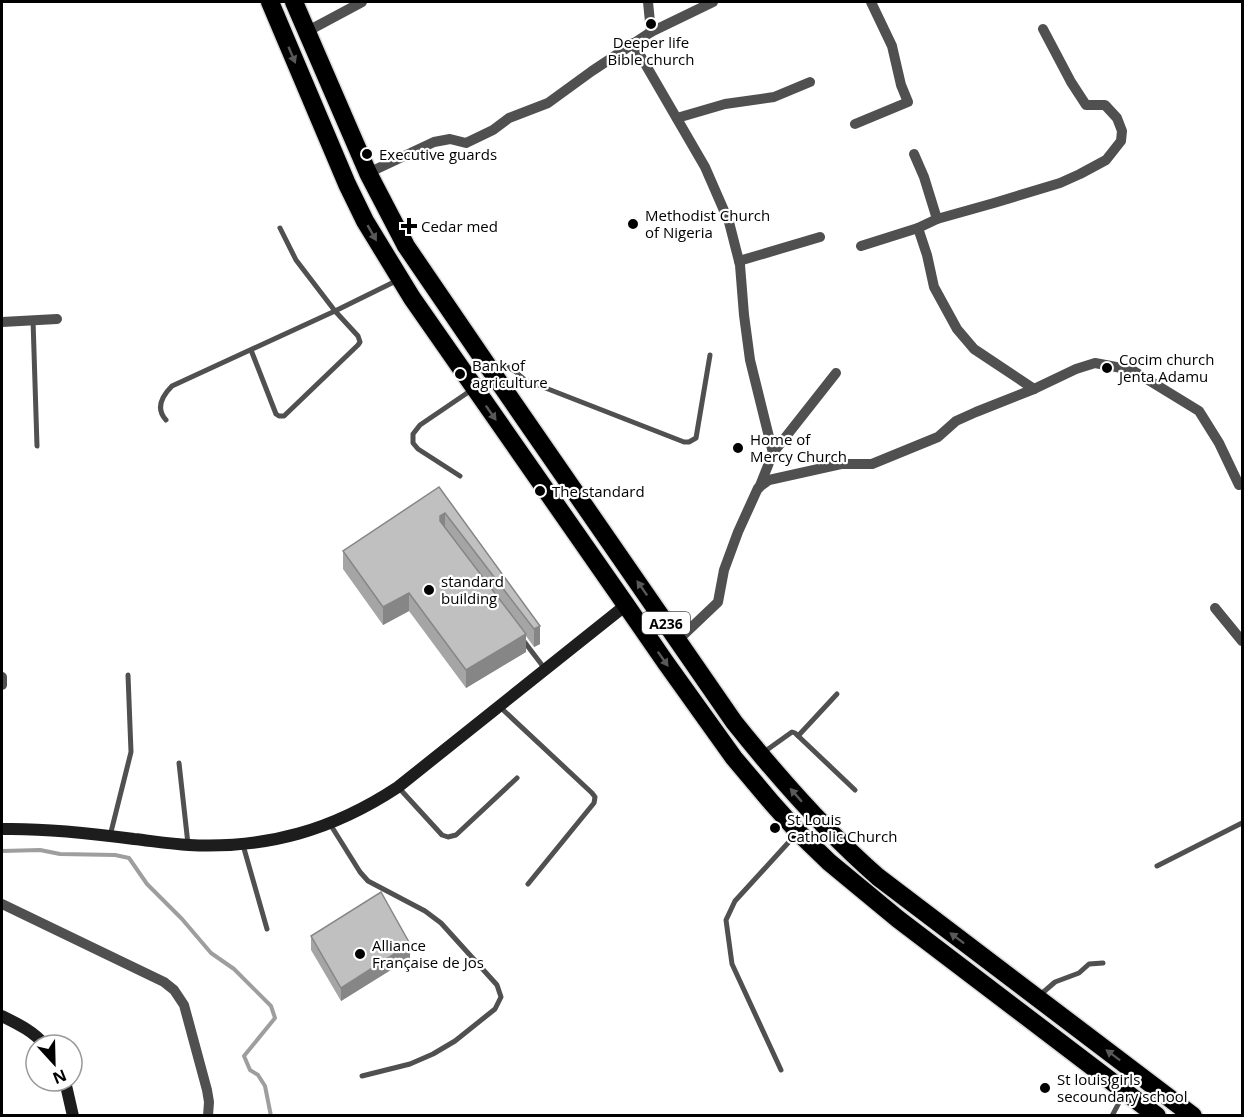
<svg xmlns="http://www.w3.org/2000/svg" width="1244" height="1117" font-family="'Open Sans',sans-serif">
  <rect width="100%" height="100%" fill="#fff"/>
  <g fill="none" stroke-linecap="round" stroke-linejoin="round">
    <path stroke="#9e9e9e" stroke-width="4" d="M2 851 40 850 60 854 115 855 129 858 147 884 182 919 211 953 234 969 271 1006 275 1018 244 1056 250 1070 258 1075 265 1086 271 1116"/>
    <g stroke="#dbdbdb" stroke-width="21">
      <g id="highway">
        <path d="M270 2 347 184 365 221 412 298 626 605 666 663 734 758 772 803 798 832 829 862 898 919 1157 1116"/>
        <path d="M294 2 368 173 406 246 492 372 734 722C778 777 824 830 878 877L1193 1116"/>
      </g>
    </g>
    <g stroke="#505050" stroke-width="5">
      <path d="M33 320 37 446"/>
      <path d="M251 350 276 414 279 416H284L358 345 360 342 358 336 335 311 396 281"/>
      <path d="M497 371 508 367 516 372 525 380 684 442H689L696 438 710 355"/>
      <path d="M166 420C155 408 162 396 172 386L335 311 296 260 280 228"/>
      <path d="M460 476 418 449 413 443V434L420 425 473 389"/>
      <path d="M523 640 545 669"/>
      <path d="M500 707 592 793 595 797 594 803 528 884"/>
      <path d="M798 736 837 694"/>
      <path d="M764 752 792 732 795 733 855 790"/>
      <path d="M179 763 188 844"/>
      <path d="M399 788 442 835 448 837 456 835 517 778"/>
      <path d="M330 824 360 872 368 881 425 911 441 923 497 985 501 997 495 1009 455 1041 433 1054 410 1064 362 1076"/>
      <path d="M110 836 131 752 128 675"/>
      <path d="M243 845 267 929"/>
      <path d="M1157 866 1242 823"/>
      <path d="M1040 995 1055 982 1079 973 1089 964 1103 963"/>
      <path d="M781 1070 732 964 726 920 735 901 798 832 814 818"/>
      <path d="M1112 1116 1123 1095"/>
    </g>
    <g stroke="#505050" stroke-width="10">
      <path d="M648 2 651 32"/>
      <path d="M306 32 362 2"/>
      <path d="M633 43 705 167 729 222 740 265 744 315 750 360 773 453"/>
      <path d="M677 118 725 104 774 97 810 82"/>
      <path d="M855 124 908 102 901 85 892 46 871 2"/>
      <path d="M914 154 924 177 937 219"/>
      <path d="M368 173 434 142 450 139 466 143 493 130 509 118 548 103 592 71 651 32 713 2"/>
      <path d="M918 228 927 255 934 287 957 329 974 349 1034 389"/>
      <path d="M861 246 918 228 937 219 994 203 1060 183 1080 174 1106 160 1121 141 1122 131 1117 118 1105 105H1086L1071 82 1043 29"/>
      <path d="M739 261 820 237"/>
      <path d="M2 322 57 319"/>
      <path d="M759 488 773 453 836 373"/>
      <path d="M1215 608 1242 641"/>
      <path d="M678 640 718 602 724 570 738 532 758 488 769 480 841 464H872L938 437 956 421 976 412 1034 389 1076 369 1095 363 1132 370 1199 411 1219 443 1239 485"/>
      <path d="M2 677V685"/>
      <path d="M2 904 164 982 174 990 184 1005 207 1090 209 1102 208 1116"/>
    </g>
    <g stroke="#1d1d1d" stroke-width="12">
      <path d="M2 829C46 828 90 833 134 839 152 841 171 844 189 845 267 849 333 830 398 787L626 605"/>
      <path d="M2 1016C18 1024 33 1031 45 1045"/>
      <path d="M65 1081 73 1116"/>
    </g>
    <use href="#highway" stroke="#000" stroke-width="18"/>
  </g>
  <g fill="#a5a5a5">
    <path d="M439 487 540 626V644L534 647 526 636V652L466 688 409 611 383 625 343 569V551Z"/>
    <path d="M311 936 410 958 341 1001 311 950Z"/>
  </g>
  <g fill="#868686">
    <path d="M445 513V531L440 534V516Z"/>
    <path d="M409 593V611L383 625V607Z"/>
    <path d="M540 626V644L534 647V629Z"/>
    <path d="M526 634V652L466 688V670Z"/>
    <path d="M410 944V958L341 1001V988Z"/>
  </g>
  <g fill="#c0c0c0" stroke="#868686" stroke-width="1.5">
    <path d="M439 487 540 626 534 629 445 513 440 516V521L526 634 466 670 409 593 383 607 343 551Z"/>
    <path d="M381 892 410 944 341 988 311 936Z"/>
  </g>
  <defs><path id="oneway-solid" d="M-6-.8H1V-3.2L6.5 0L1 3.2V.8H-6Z" transform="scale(1.5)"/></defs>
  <g fill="#595959">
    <use href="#oneway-solid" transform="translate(292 55) rotate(67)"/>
    <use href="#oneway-solid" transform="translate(372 233) rotate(60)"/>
    <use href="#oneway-solid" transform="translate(491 413) rotate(55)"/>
    <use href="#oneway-solid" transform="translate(642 588) rotate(-125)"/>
    <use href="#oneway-solid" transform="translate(663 659) rotate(55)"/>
    <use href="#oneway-solid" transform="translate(796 795) rotate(-131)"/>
    <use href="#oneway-solid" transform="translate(957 938) rotate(-143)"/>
    <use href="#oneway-solid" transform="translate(1113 1055) rotate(-143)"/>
  </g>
  <g fill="#000" stroke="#fff" stroke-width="2">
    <circle cx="651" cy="24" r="6"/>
    <circle cx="367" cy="154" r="6"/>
    <circle cx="633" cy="224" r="6"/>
    <path d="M406 217h6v6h6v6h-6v6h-6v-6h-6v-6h6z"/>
    <circle cx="1107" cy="368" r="6"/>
    <circle cx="460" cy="374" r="6"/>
    <circle cx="738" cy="448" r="6"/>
    <circle cx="540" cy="491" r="6"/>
    <circle cx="429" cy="590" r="6"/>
    <circle cx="775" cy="828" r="6"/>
    <circle cx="360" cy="954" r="6"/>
    <circle cx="1045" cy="1088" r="6"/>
  </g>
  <g text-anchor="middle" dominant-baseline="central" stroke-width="4.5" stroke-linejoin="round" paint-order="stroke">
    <rect fill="#fff" stroke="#4c4c4c" stroke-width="1.5" x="642" y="612" width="48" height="22" rx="4.5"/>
    <g font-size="14" font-weight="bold" fill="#000">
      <text x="666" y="623">A236</text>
    </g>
    <g font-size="15" fill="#000" stroke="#fff" text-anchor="start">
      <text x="651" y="42" text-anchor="middle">Deeper life<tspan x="651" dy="17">Bible church</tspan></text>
      <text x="379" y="154">Executive guards</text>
      <text x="645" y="215">Methodist Church<tspan x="645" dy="17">of Nigeria</tspan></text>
      <text x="421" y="226">Cedar med</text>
      <text x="1119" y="359">Cocim church<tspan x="1119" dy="17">Jenta Adamu</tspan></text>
      <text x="472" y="365">Bank of<tspan x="472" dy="17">agriculture</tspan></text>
      <text x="750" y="439">Home of<tspan x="750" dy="17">Mercy Church</tspan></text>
      <text x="552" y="491">The standard</text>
      <text x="441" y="581">standard<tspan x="441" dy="17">building</tspan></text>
      <text x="787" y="819">St Louis<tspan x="787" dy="17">Catholic Church</tspan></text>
      <text x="372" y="945">Alliance<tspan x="372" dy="17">Française de Jos</tspan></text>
      <text x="1057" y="1079">St louis girls<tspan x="1057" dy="17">secoundary school</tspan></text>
    </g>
  </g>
  <rect width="1244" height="1117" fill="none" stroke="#000000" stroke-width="6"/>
  <g transform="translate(54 1063) rotate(158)"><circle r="28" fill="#ffffff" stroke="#999999" stroke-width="1.5"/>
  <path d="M0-4.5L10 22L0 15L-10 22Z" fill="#000000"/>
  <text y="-9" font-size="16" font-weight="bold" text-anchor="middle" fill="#000000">N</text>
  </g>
</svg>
